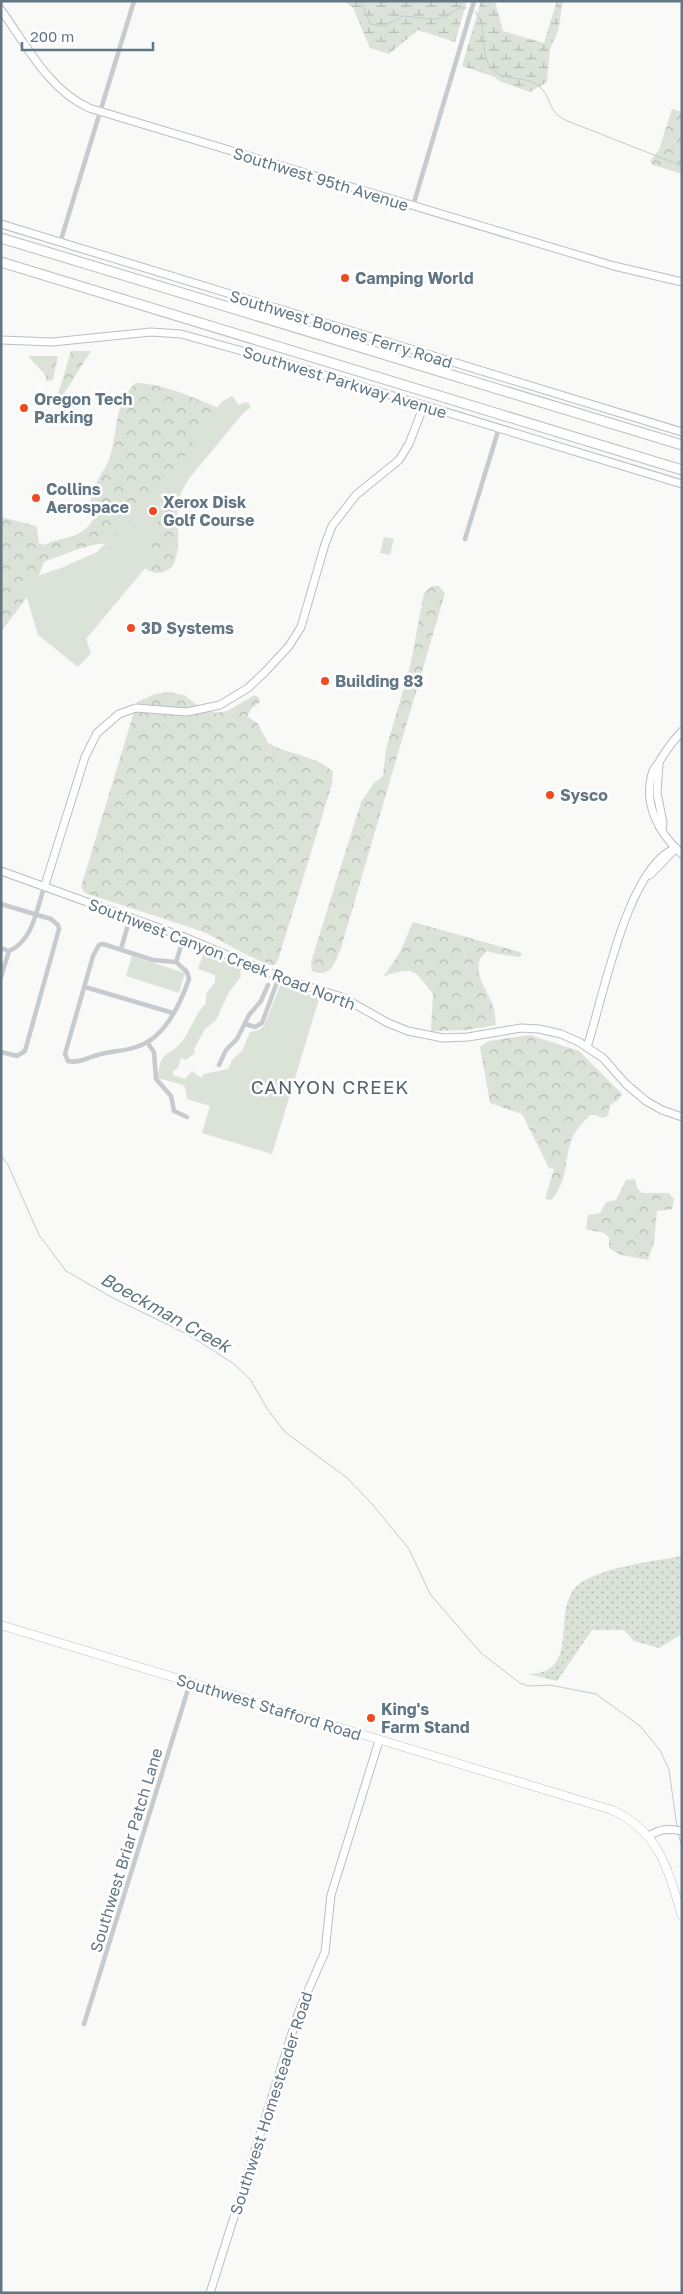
<svg xmlns="http://www.w3.org/2000/svg" width="683" height="2294" font-family="'Golos Text',sans-serif">
  <defs>
    <pattern id="grass-dots" width="8" height="8" patternUnits="userSpaceOnUse" patternTransform="scale(1.25)"><rect width="8" height="8" fill="#dbe2d7"/><path d="M2 2h.1M6 6h.1" fill="none" stroke="#b5bcb4" stroke-width="1.8" stroke-linecap="round"/></pattern>
    <pattern id="forest-crowns" width="20" height="18" patternUnits="userSpaceOnUse" patternTransform="scale(1.25)"><rect width="20" height="18" fill="#dbe2d7"/><path d="M2 6a3 3 0 1 1 6 0M12 15a3 3 0 1 1 6 0" fill="none" stroke="#b5bcb4"/></pattern>
    <pattern id="wetland-marsh" width="20" height="14" patternUnits="userSpaceOnUse" patternTransform="scale(1.25)"><rect width="20" height="14" fill="#dbe2d7"/><path d="M1 5h8M5 5V1M11 12h8M15 12V8" fill="none" stroke="#b5bcb4"/></pattern>
  </defs>
  <rect width="100%" height="100%" fill="#f9f9f7"/>
  <path fill="url(#grass-dots)" d="M682 1556V1634L659 1648 634 1641 624 1630H592L557 1681 528 1674C582 1674 551 1612 576 1587 594 1568 655 1561 682 1556Z"/>
  <g fill="url(#forest-crowns)">
    <path d="M672 109 682 112V174L653 165 650 161 659 150Z"/>
    <path d="M71 351H91L58 403 56 401Z"/>
    <path d="M28 356H58L53 380 46 381V376Z"/>
    <path d="M136 383C167 384 198 400 226 411L245 402 250 404V408L239 416C221 438 182 477 178 505 175 528 183 542 173 566 146 589 135 548 111 544 93 541 61 556 44 562L35 586 1 632V517L33 525 37 527 39 543 44 545C65 535 80 541 95 517 92 512 90 505 91 499 93 482 105 472 110 457 118 432 114 400 136 383Z"/>
    <path d="M432 586H439L445 593 341 948C335 962 331 979 312 971L311 962 361 802 374 783 383 776 386 749 410 667 424 593Z"/>
    <path d="M168 692 184 695 200 707 216 713 227 711 255 695 259 698 260 702 251 709 247 716 258 724 268 743C288 755 316 755 333 772L332 784 278 960 275 965H269L247 955 204 932 85 893 81 887 137 702 155 694Z"/>
    <path d="M413 922 520 952 522 955 519 957C508 955 499 955 487 951 466 968 489 990 494 1009 495 1014 495 1019 496 1025L467 1030 431 1031 433 994C412 968 416 967 384 976L400 952Z"/>
    <path d="M530 1035 579 1051 622 1094 617 1101 610 1105 608 1116 602 1118 596 1115H590C583 1123 574 1131 571 1141 564 1161 568 1182 551 1200L545 1199 554 1169 549 1168 522 1114 490 1103 480 1047 489 1041Z"/>
    <path d="M635 1179 637 1188 642 1193H669L674 1199 672 1209 657 1211 654 1242 648 1260 621 1255 609 1248V1237L604 1233 586 1229 588 1215 600 1213 606 1202 616 1200 626 1180Z"/>
  </g>
  <g fill="url(#wetland-marsh)">
    <path d="M344 1H467L455 42 418 30 389 54 370 48 353 8Z"/>
    <path d="M481 1H495L503 31 544 43 557 1H563L558 31 550 49 547 82 530 92 499 81 495 77 462 66Z"/>
  </g>
  <g fill="#dbe2d7">
    <path d="M232 396 244 412 187 481 151 532V561L86 639 91 653 78 667 38 635 22 581 61 568 97 552 161 490 185 456 202 426 223 401Z"/>
    <path d="M384 537 394 539 390 555 380 553Z"/>
    <path d="M204 952 242 969 240 971 241 977 229 992 216 1020 205 1029 194 1049 195 1053 186 1060 181 1058 178 1068 173 1071V1075L185 1079 192 1071 201 1078 204 1074 228 1069 233 1059 242 1051 250 1032 259 1030 264 1026 280 986 315 996 319 999 272 1154 202 1133 210 1106 187 1099 185 1087 183 1085 158 1078C159 1049 170 1058 183 1040 192 1028 195 1014 206 1003V994L215 982V975L198 969Z"/>
    <path d="M132 956 185 973 179 993 126 976Z"/>
  </g>
  <g fill="none" stroke-linecap="round" stroke-linejoin="round">
    <g stroke="#bfccd0" stroke-width="1">
      <path d="M361 1 370 24 384 26 403 16 434 19 445 17 459 8H466"/>
      <path d="M475 11C478 16 481 20 482 25 485 41 481 55 492 69 505 83 528 74 541 88 553 101 547 110 565 120L682 166"/>
      <path d="M1 1155 8 1165 39 1235 66 1271 113 1298 189 1335 234 1364 250 1379 268 1410 285 1432 346 1477 373 1505 409 1549 430 1594 481 1653 520 1683 528 1686 550 1685 596 1694 640 1726 660 1750 669 1770 677 1827"/>
      <path d="M678 1833 682 1847"/>
    </g>
    <g stroke="#b9bfc3" stroke-width="9">
      <g id="secondary">
        <path d="M1 10C27 46 48 89 89 108L614 266 682 282"/>
        <path d="M1 224 682 432"/>
        <path d="M1 340 52 342 151 332 181 334 285 363 682 484"/>
        <path d="M682 731C673 741 666 750 659 762 657 766 654 767 653 771 642 803 659 834 682 854"/>
        <path d="M659 763 657 793 663 823 662 829"/>
        <path d="M1 871 184 937 287 980 342 997 388 1023 408 1031 443 1038 468 1037 521 1028 539 1029 561 1034 579 1042 603 1058 626 1084 646 1101 662 1110 682 1117"/>
        <path d="M650 875 675 849"/>
        <path d="M45 885 85 757 97 733 119 714 136 708 187 712 220 705 248 688 265 672 289 646 301 627 325 544 332 526 356 495 399 460 409 444 424 405"/>
        <path d="M587 1047C603 999 627 866 676 848"/>
        <path d="M649 1836C660 1829 668 1828 682 1831"/>
        <path d="M210 2293 299 2011 325 1952 331 1895 379 1741"/>
      </g>
    </g>
    <g stroke="#bcc0c4" stroke-width="9">
      <path id="primary" d="M1 1625 612 1810C660 1832 668 1870 682 1916"/>
    </g>
    <g stroke="#bbbfc2" stroke-width="11">
      <g id="highway">
        <path d="M1 238 682 445"/>
        <path d="M1 262 682 470"/>
      </g>
    </g>
    <g stroke="#c7cbcf" stroke-width="4.5">
      <path d="M413 206 474 1"/>
      <path d="M60 243 134 1"/>
      <path d="M465 539 499 428"/>
      <path d="M1 904 51 919 58 925 59 929 25 1051 17 1056 1 1052"/>
      <path d="M103 944 153 960 176 962 187 972 189 979C180 1005 164 1039 136 1047 125 1051 113 1051 101 1054 91 1056 79 1064 68 1061L65 1054 93 956 99 945Z"/>
      <path d="M1 948 9 951"/>
      <path d="M121 949 130 918"/>
      <path d="M9 951C34 940 36 909 45 885"/>
      <path d="M176 962 184 937"/>
      <path d="M1 977 9 951"/>
      <path d="M85 987 173 1013"/>
      <path d="M245 1024 255 1027 262 1023 279 977"/>
      <path d="M147 1042 154 1052 156 1079 171 1096 174 1111 187 1117"/>
      <path d="M219 1065 226 1050 237 1039 249 1015 261 1001 268 985"/>
      <path d="M84 2024 190 1683"/>
    </g>
    <use href="#secondary" stroke="#fff" stroke-width="7"/>
    <use href="#primary" stroke="#fff" stroke-width="8"/>
    <use href="#highway" stroke="#fff" stroke-width="9"/>
  </g>
  <g fill="#ef4a21" stroke="#fff" stroke-width="2">
    <circle cx="345" cy="278" r="5"/>
    <circle cx="24" cy="408" r="5"/>
    <circle cx="36" cy="498" r="5"/>
    <circle cx="153" cy="511" r="5"/>
    <circle cx="131" cy="628" r="5"/>
    <circle cx="325" cy="681" r="5"/>
    <circle cx="550" cy="795" r="5"/>
    <circle cx="371" cy="1718" r="5"/>
  </g>
  <g text-anchor="middle" dominant-baseline="central" stroke-width="5" stroke-linejoin="round" paint-order="stroke">
    <g font-size="16" fill="#627684" stroke="#fff">
      <text transform="translate(321 179) rotate(17)">Southwest 95th Avenue</text>
      <text transform="translate(341 329) rotate(17)">Southwest Boones Ferry Road</text>
      <text transform="translate(345 382) rotate(17)">Southwest Parkway Avenue</text>
      <text transform="translate(222 954) rotate(21)">Southwest Canyon Creek Road North</text>
      <text transform="translate(269 1707) rotate(17)">Southwest Stafford Road</text>
      <text transform="translate(126 1850) rotate(-73)">Southwest Briar Patch Lane</text>
      <text transform="translate(271 2103) rotate(-72)">Southwest Homesteader Road</text>
    </g>
    <g font-size="16" font-weight="bold" fill="#627684" stroke="#fff" text-anchor="start">
      <text x="355" y="278">Camping World</text>
      <text x="34" y="399">Oregon Tech<tspan x="34" dy="18">Parking</tspan></text>
      <text x="46" y="489">Collins<tspan x="46" dy="18">Aerospace</tspan></text>
      <text x="163" y="502">Xerox Disk<tspan x="163" dy="18">Golf Course</tspan></text>
      <text x="141" y="628">3D Systems</text>
      <text x="335" y="681">Building 83</text>
      <text x="560" y="795">Sysco</text>
      <text x="381" y="1709">King's<tspan x="381" dy="18">Farm Stand</tspan></text>
    </g>
    <g font-size="18" font-style="italic" fill="#5e767e" stroke="#fff">
      <text transform="translate(166 1312) rotate(29)">Boeckman Creek</text>
    </g>
    <g font-size="19" letter-spacing="1" fill="#55646e" stroke="#fff">
      <text x="330" y="1086">CANYON CREEK</text>
    </g>
  </g>
  <rect width="683" height="2294" fill="none" stroke="#627684" stroke-width="5"/>
  <path d="M22 42v8h131v-8" fill="none" stroke="#627684" stroke-width="2.5"/>
  <text x="30" y="42" font-size="15" fill="#627684" stroke="#ffffff" stroke-width="4" paint-order="stroke">200 m</text>
</svg>
